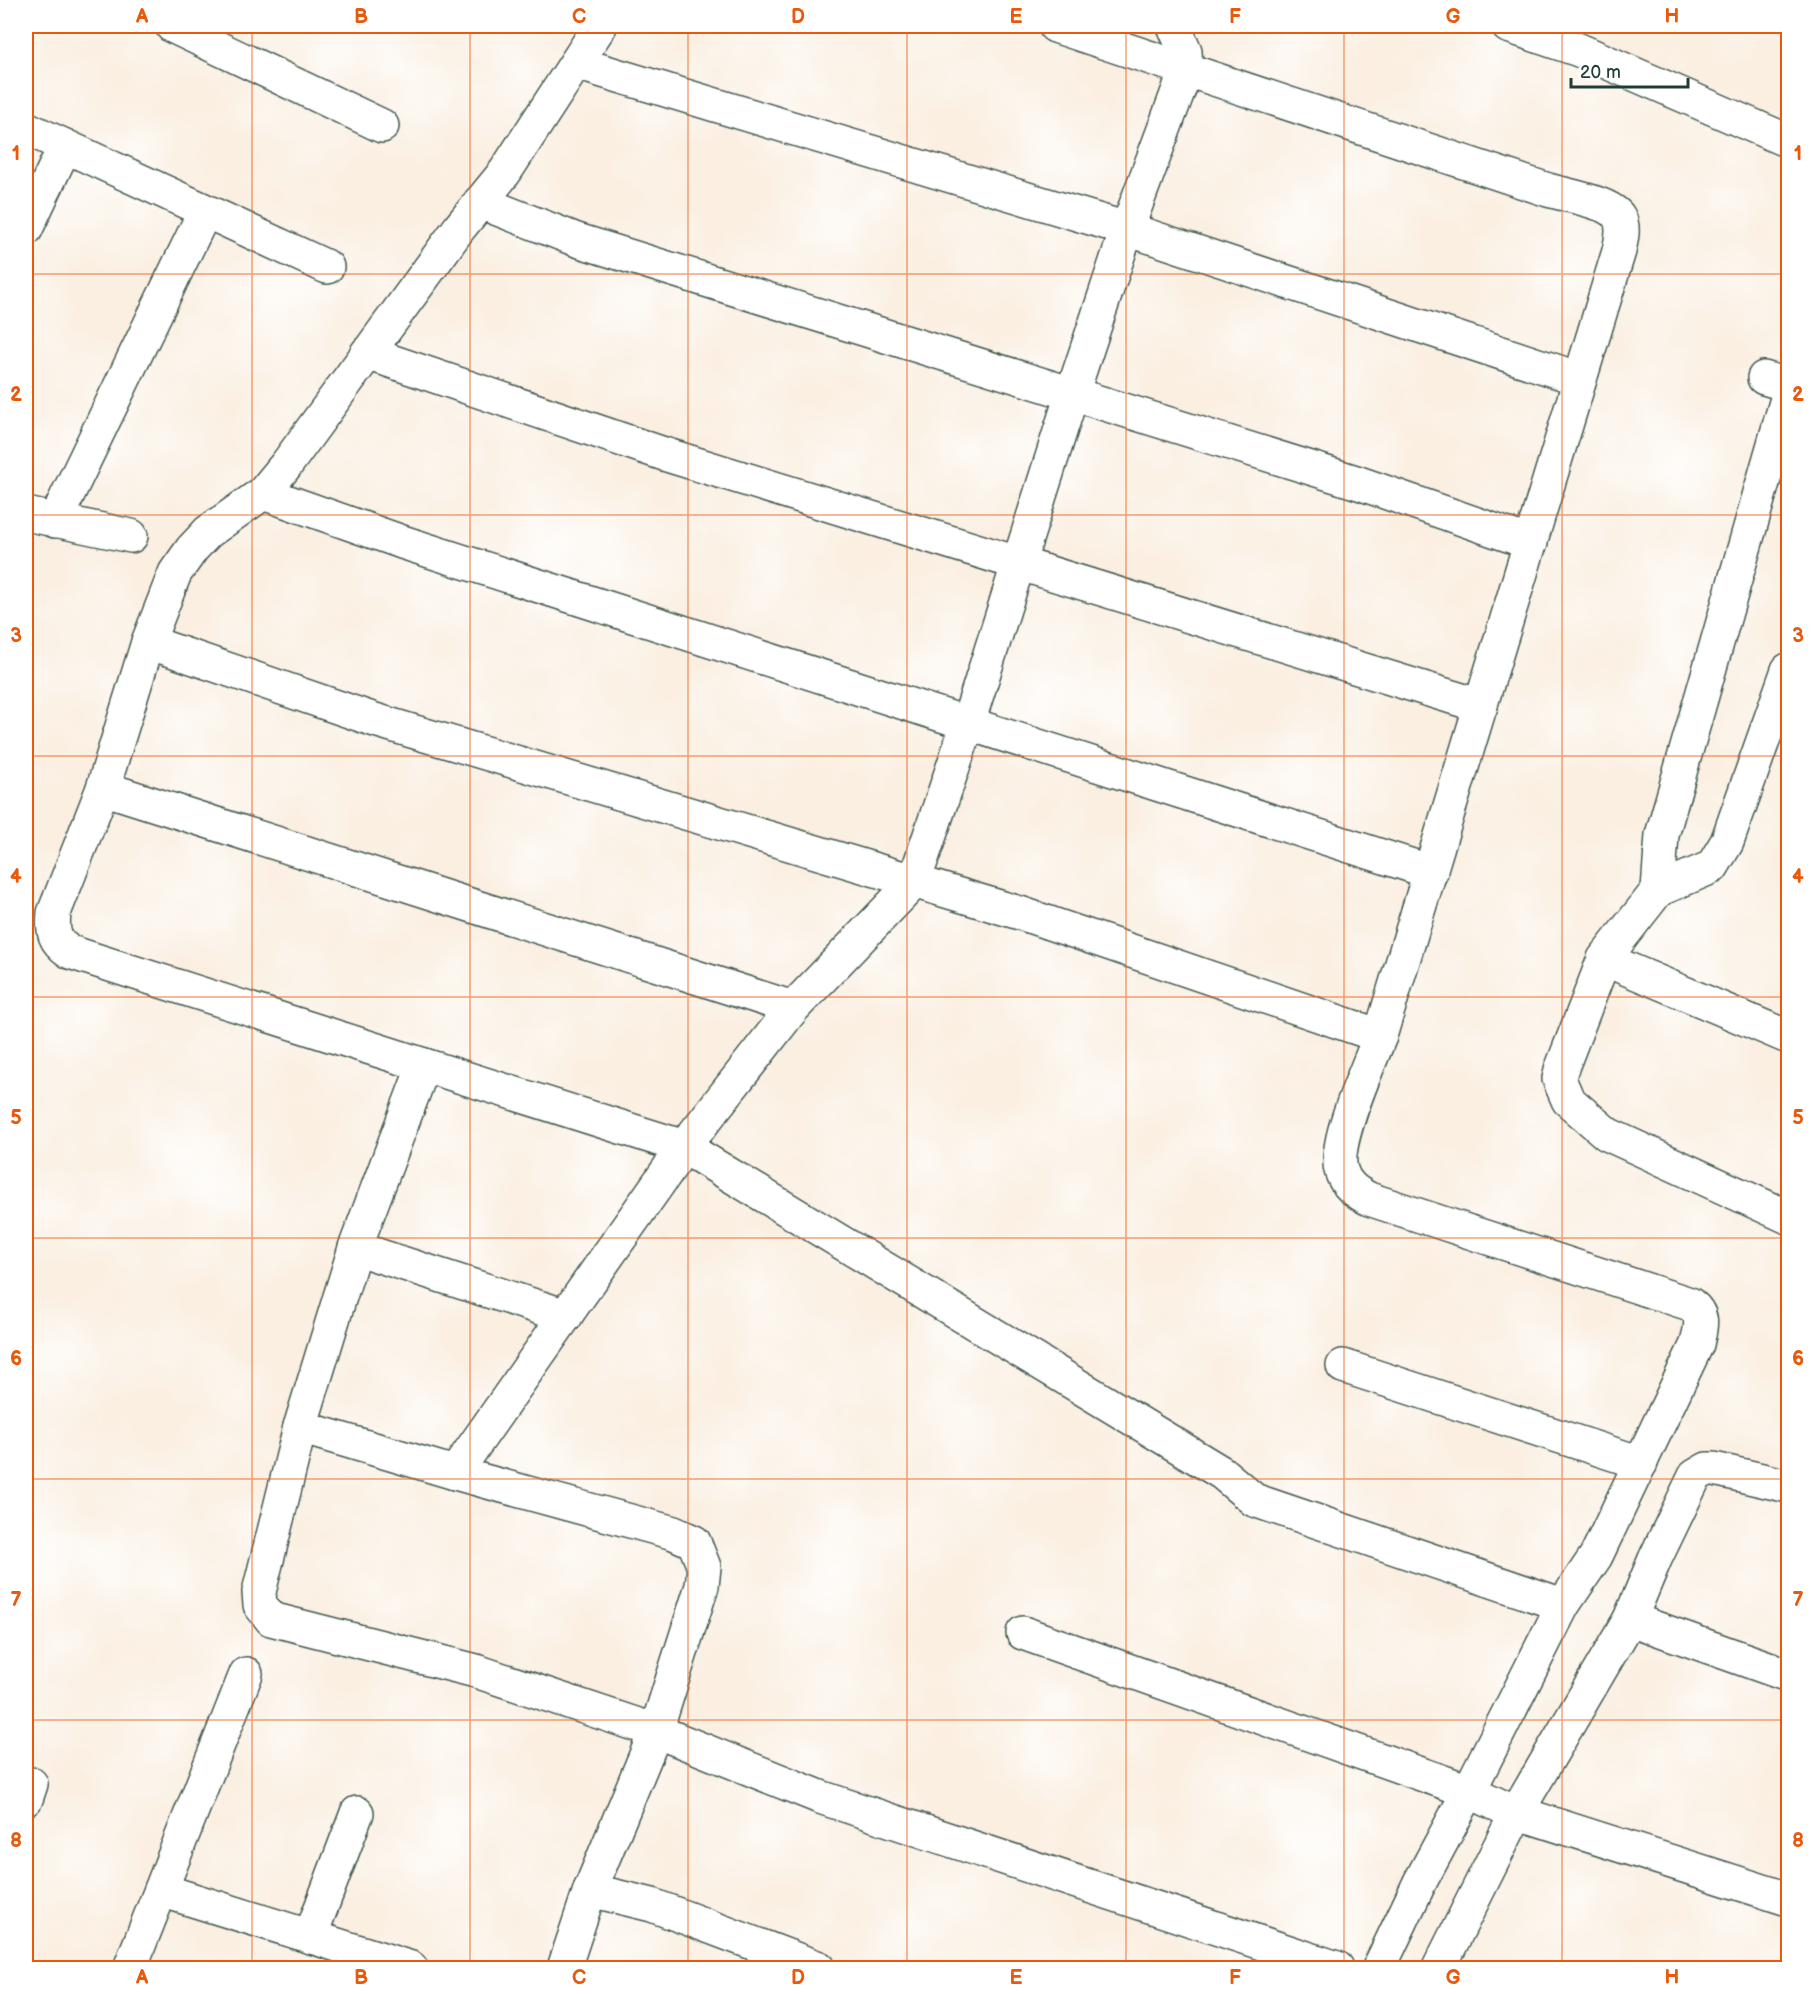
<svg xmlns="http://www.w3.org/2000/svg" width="1814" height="1994" font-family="'Balsamiq Sans',sans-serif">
  <rect width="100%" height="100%" fill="#fff"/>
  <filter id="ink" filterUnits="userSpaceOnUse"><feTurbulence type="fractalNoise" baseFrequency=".0167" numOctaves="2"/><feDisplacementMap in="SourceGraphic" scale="12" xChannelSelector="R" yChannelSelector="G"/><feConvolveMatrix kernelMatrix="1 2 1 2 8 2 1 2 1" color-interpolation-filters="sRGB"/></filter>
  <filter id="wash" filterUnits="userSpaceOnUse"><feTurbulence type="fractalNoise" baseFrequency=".008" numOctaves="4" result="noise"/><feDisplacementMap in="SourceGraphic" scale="24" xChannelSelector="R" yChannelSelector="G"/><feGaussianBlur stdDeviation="1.35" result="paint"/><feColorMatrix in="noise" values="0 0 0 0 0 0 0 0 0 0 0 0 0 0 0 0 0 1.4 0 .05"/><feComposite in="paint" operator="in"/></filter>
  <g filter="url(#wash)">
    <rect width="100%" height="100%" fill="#faefe1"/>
  </g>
  <g filter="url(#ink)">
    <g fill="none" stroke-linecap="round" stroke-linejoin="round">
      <g stroke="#40584e" stroke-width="36">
        <g id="minor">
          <path d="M172 26 382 126"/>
          <path d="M600 26 505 172 460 227 286 465 263 493 208 532 192 549 175 573 148 642 103 788 54 913C52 932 54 941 70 952L424 1065 355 1248 300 1427 259 1592 260 1605 271 1619 476 1671 656 1731 820 1797 1337 1968"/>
          <path d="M1508 26 1579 50 1788 141"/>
          <path d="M576 63 1127 229 1580 379"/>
          <path d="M26 128 327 267"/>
          <path d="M480 202 577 240 1359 483 1531 543"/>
          <path d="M26 229 65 146"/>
          <path d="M367 353 664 454 1481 706"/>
          <path d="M1764 378 1788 385"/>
          <path d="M1788 395 1662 835 1658 890 1604 959 1788 1037"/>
          <path d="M263 493 402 542 1431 872"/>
          <path d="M26 514 131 536"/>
          <path d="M55 521 205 211"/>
          <path d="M148 642 375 720 1023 914 1380 1036"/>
          <path d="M103 788 793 1008"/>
          <path d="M1658 890 1712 867 1727 842 1788 670"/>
          <path d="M1604 959 1561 1070 1559 1079 1568 1100 1607 1134 1788 1217"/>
          <path d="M424 1065 684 1147 1222 1473 1254 1500 1563 1605"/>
          <path d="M355 1248 566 1316"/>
          <path d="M1343 1366 1641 1463"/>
          <path d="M300 1427 455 1473 674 1533 694 1542 704 1567 702 1586 656 1731 590 1890 652 1905 819 1968"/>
          <path d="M455 1473 684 1147 793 1008 914 882 968 723 1072 394 1127 229 1186 70 1185 51 1174 26"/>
          <path d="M1630 1619 1788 1675"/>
          <path d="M1023 1633 1469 1791 1563 1605 1596 1556 1697 1344C1701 1326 1705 1315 1690 1304L1369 1199C1356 1192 1345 1185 1341 1170 1333 1142 1369 1065 1380 1036L1619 251C1621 240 1625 228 1619 217 1611 203 1565 195 1548 190L1055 26"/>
          <path d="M26 1799 31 1784"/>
          <path d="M161 1890 411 1968"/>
          <path d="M310 1937 357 1813"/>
          <path d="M130 1968 246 1674"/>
          <path d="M564 1968 590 1890"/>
          <path d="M1379 1968 1420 1882 1469 1791 1509 1810 1788 1899"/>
          <path d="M1439 1968 1517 1812 1630 1619 1655 1559 1695 1476 1707 1469H1714L1788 1486"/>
        </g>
      </g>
      <use href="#minor" stroke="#fff" stroke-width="33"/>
    </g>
  </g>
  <path fill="none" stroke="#e8590c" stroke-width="1.5" stroke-opacity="0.55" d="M252 26V1968M470 26V1968M688 26V1968M907 26V1968M1126 26V1968M1344 26V1968M1562 26V1968M26 274H1788M26 515H1788M26 756H1788M26 997H1788M26 1238H1788M26 1479H1788M26 1720H1788"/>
  <rect width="1814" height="1994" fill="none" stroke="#fff" stroke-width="66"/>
  <path d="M1571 78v9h117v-9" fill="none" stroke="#1f3d34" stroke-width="3"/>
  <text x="1580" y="78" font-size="18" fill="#1f3d34" stroke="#ffffff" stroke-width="4.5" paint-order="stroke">20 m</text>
  <rect x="33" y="33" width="1748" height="1928" fill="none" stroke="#e8590c" stroke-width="2"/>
  <g font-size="20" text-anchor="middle" font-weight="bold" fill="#e8590c">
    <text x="142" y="23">A</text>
    <text x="361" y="23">B</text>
    <text x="579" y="23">C</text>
    <text x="798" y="23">D</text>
    <text x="1016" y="23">E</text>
    <text x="1235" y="23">F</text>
    <text x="1453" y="23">G</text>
    <text x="1672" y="23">H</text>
    <text x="16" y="160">1</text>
    <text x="1798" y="160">1</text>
    <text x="16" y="401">2</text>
    <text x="1798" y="401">2</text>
    <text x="16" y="642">3</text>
    <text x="1798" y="642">3</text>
    <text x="16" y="883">4</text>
    <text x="1798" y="883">4</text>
    <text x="16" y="1124">5</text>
    <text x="1798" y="1124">5</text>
    <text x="16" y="1365">6</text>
    <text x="1798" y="1365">6</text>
    <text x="16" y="1606">7</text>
    <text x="1798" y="1606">7</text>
    <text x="16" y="1847">8</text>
    <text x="1798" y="1847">8</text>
    <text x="142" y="1984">A</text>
    <text x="361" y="1984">B</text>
    <text x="579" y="1984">C</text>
    <text x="798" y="1984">D</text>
    <text x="1016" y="1984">E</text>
    <text x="1235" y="1984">F</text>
    <text x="1453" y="1984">G</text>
    <text x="1672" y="1984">H</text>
  </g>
</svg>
